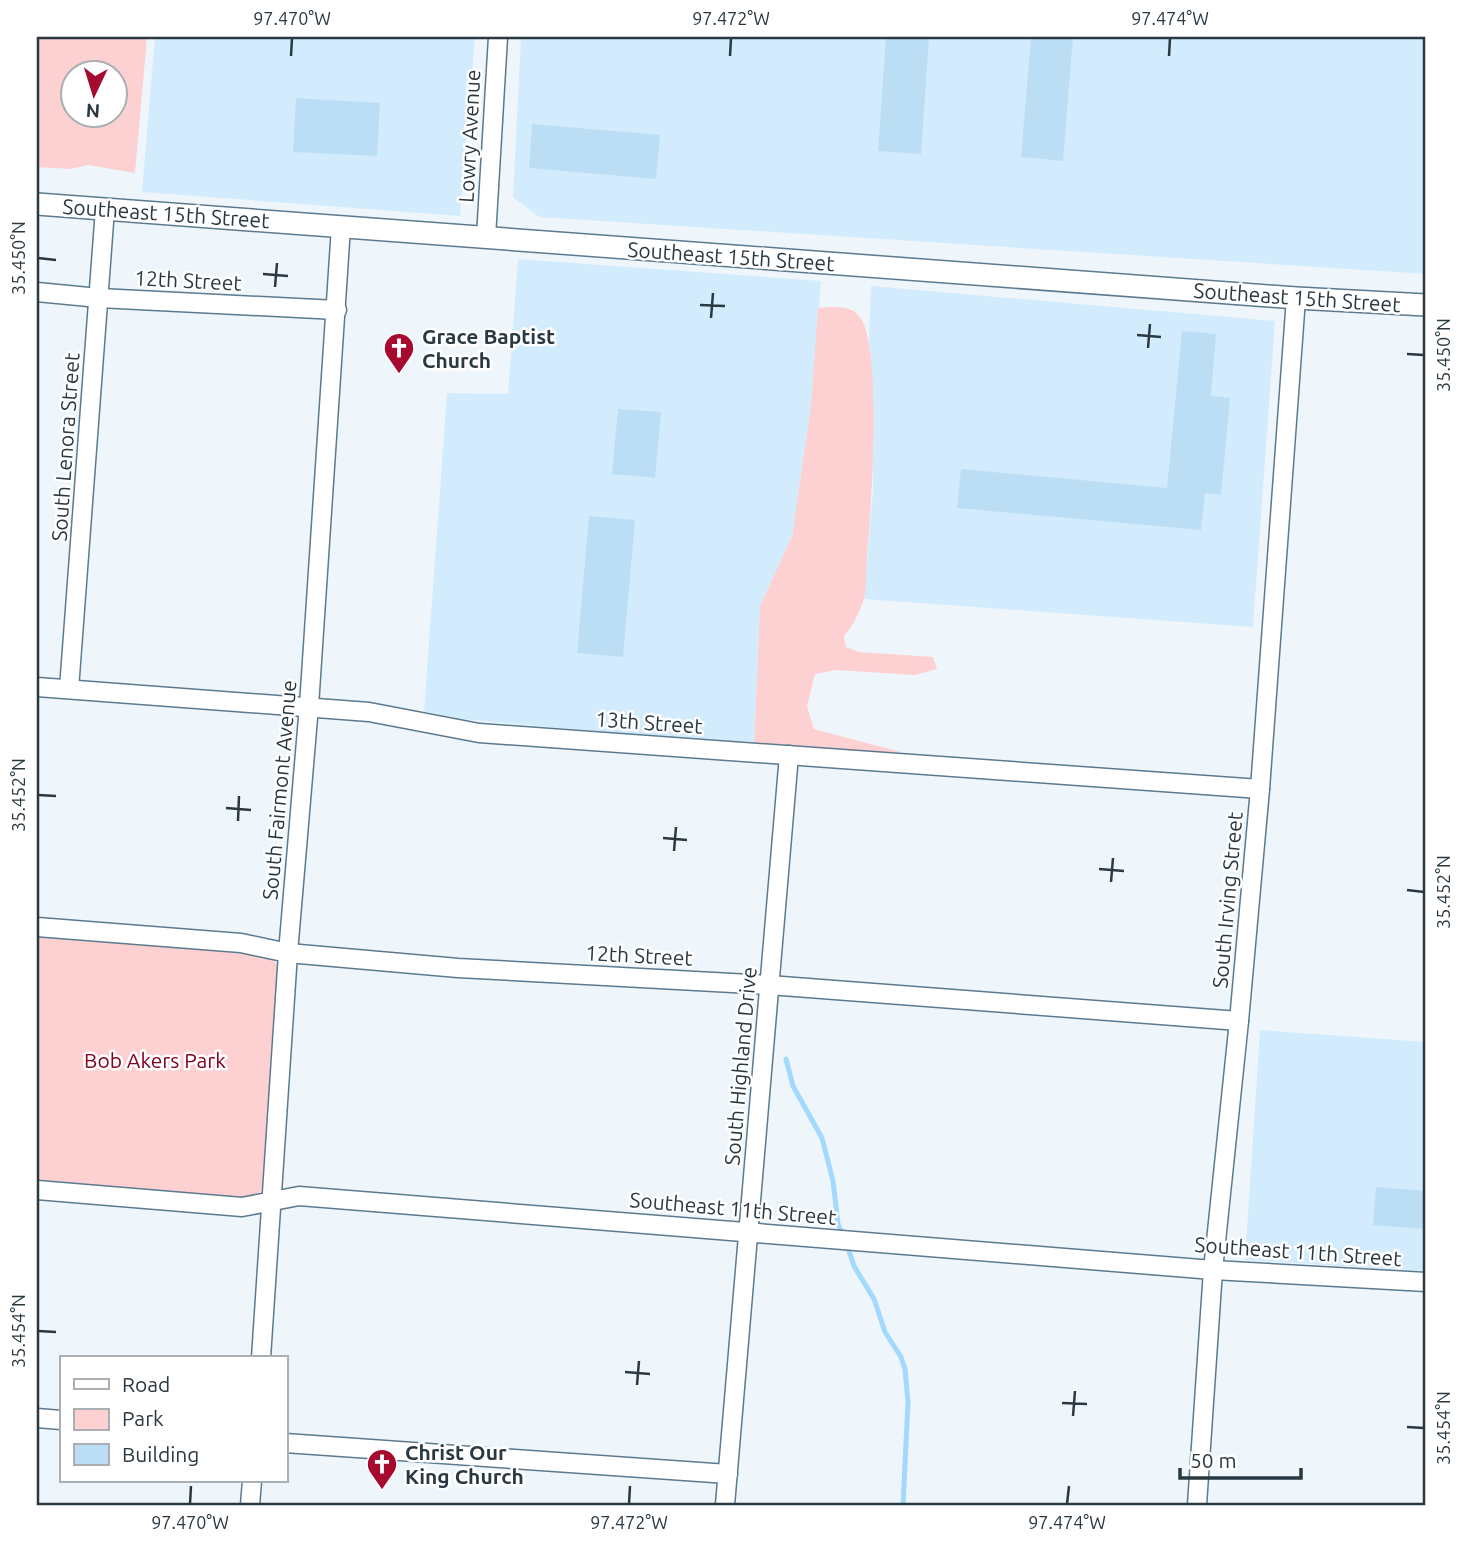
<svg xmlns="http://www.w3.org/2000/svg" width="1463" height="1542" font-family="Ubuntu,sans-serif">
  <rect width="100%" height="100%" fill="#eff6fb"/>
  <g fill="#d3ecfd">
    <path d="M155 37H475L460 216 142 192Z"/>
    <path d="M521 37H1426V274L539 217 513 197Z"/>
    <path d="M518 259 821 281 811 405 792 536 760 606 754 746 461 719 424 711 447 393 508 394Z"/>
    <path d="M871 286 1275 321 1253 627 864 599 873 489V388L869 340Z"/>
    <path d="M1260 1030 1426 1042V1271L1245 1260Z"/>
  </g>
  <g fill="#fdd1d1" fill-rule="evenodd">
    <path d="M37 37H147L135 173 88 165 70 169 37 167ZM74 74H116V116H74Z"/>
    <path d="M831 307C842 307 853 307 860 317 883 349 871 512 867 556 866 570 867 586 864 599 860 612 852 627 844 636L846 647 859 652 933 657 937 669 915 675 836 670 815 674 807 706 814 729 901 752 886 757 754 746 760 606 792 536 811 405 818 308Z"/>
    <path d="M37 933 263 953C274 959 278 963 279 975L262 1189 254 1200 37 1186Z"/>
  </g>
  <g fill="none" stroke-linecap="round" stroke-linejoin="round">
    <g stroke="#a2d9fd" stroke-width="5">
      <path d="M786 1059 793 1086 822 1138 833 1181 838 1224 843 1236"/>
      <path d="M847 1245 854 1266 874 1299 885 1332 901 1357 905 1369 908 1402 903 1505"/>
    </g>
  </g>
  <g fill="#bcdef5">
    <path d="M886 37H929L921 154 878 151Z"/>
    <path d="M1031 37H1073L1063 161 1021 157Z"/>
    <path d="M296 98 380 103 377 156 293 152Z"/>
    <path d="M532 124 660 135 656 179 529 168Z"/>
    <path d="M1182 331 1216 334 1211 396 1230 398 1221 495 1205 493 1201 530 957 508 961 469 1167 488Z"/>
    <path d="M618 409 661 412 655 478 612 474Z"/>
    <path d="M589 516 635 520 623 657 577 653Z"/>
    <path d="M1376 1187 1426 1191V1229L1373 1225Z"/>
  </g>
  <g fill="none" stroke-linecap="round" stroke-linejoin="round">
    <g stroke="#5b7a8f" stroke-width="21">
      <g id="minor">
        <path d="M486 237 498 37"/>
        <path d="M37 292 99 298 337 310"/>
        <path d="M37 687 369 712 479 733 1260 789"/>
        <path d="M69 689 105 209"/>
        <path d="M37 927 241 943 288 953 458 968 769 985 1239 1021"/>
        <path d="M37 1190 242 1207 299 1196 1213 1270 1426 1282"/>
        <path d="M261 1358 288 953 309 706 341 227"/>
        <path d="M37 1418 61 1420"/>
        <path d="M285 1443 728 1474"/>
        <path d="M250 1505 252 1481"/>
        <path d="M725 1505 789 755"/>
        <path d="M1197 1505 1213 1270 1239 1021 1260 789 1296 298"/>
      </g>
    </g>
    <g stroke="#5b7a8f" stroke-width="24">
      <path id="major" d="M37 204 1296 298 1426 305"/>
    </g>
    <use href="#minor" stroke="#fff" stroke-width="18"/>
    <use href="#major" stroke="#fff" stroke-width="21"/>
  </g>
  <path fill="none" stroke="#2a3841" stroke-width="2.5" d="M291 56 292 38M730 56 731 38M1169 56 1170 38M38 258 56 260M263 274 288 276M275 287 277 263M700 305 725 306M711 318 713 293M1137 335 1161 337M1148 348 1150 324M1407 354 1424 355M38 795 56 796M226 808 251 810M238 821 239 796M663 838 687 840M674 851 676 827M1099 869 1124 871M1111 882 1113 858M1407 890 1424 892M38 1331 56 1332M625 1372 650 1374M637 1385 639 1361M1062 1403 1087 1404M1073 1416 1075 1391M1407 1427 1424 1428M190 1504 191 1486M629 1504 630 1486M1067 1504 1069 1486"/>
  <defs>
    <g id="church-pin" transform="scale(1.575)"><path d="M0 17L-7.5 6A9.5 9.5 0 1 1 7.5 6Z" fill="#a60b2f" stroke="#fff"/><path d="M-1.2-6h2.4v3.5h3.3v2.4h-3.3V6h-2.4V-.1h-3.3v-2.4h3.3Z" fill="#fff"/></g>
  </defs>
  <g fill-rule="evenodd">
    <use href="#church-pin" x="399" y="348"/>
    <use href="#church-pin" x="382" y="1464"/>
  </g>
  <g text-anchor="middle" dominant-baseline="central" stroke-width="5" stroke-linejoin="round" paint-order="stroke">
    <g font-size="21" fill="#2a3841" stroke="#fff">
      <text transform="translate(469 136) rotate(-87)">Lowry Avenue</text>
      <text transform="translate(166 213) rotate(4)">Southeast 15th Street</text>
      <text transform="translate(731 256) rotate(4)">Southeast 15th Street</text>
      <text transform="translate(188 280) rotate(3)">12th Street</text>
      <text transform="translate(1297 297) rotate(4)">Southeast 15th Street</text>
      <text transform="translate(65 447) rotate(-86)">South Lenora Street</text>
      <text transform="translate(649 722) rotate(4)">13th Street</text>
      <text transform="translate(279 790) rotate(-85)">South Fairmont Avenue</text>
      <text transform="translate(1227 900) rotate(-85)">South Irving Street</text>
      <text transform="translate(639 955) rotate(3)">12th Street</text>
      <text transform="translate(740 1066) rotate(-85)">South Highland Drive</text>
      <text transform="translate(733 1208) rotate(5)">Southeast 11th Street</text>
      <text transform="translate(1298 1251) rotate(4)">Southeast 11th Street</text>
    </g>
    <g font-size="21" font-weight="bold" fill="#2a3841" stroke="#fff" text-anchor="start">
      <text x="422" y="336">Grace Baptist<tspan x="422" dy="24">Church</tspan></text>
      <text x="405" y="1452">Christ Our<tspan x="405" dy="24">King Church</tspan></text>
    </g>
    <g font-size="21" fill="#830021" stroke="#fff">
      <text x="155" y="1060">Bob Akers Park</text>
    </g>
  </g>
  <rect width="1463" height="1542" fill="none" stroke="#ffffff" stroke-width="77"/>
  <rect x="60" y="1356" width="228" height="126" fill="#ffffff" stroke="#aaafb3" stroke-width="2"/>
  <rect x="74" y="1379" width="35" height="10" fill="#ffffff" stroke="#aaafb3" stroke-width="2"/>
  <text x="122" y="1392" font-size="21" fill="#2a3841">Road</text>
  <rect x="74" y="1409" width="35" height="21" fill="#fdd1d1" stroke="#aaafb3" stroke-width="2"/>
  <text x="122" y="1426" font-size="21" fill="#2a3841">Park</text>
  <rect x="74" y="1444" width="35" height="21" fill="#bcdef5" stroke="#aaafb3" stroke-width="2"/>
  <text x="122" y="1462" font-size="21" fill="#2a3841">Building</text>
  <g transform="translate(94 94) rotate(184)"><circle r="33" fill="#ffffff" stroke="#aaafb3" stroke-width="2"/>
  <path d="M0-5L12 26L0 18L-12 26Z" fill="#a60b2f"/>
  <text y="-10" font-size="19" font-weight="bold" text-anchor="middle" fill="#2a3841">N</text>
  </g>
  <path d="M1180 1468v10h121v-10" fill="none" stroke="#2a3841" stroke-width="3.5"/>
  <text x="1190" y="1468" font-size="21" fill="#2a3841" stroke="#ffffff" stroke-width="5" paint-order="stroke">50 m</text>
  <rect x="38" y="38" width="1386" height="1466" fill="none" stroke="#2a3841" stroke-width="2.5"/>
  <g font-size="18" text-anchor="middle" fill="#2a3841">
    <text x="292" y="25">97.470°W</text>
    <text x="731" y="25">97.472°W</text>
    <text x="1170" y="25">97.474°W</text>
    <text transform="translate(19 258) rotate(-90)" y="6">35.450°N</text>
    <text transform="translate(1444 355) rotate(-90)" y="6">35.450°N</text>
    <text transform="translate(19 795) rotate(-90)" y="6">35.452°N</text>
    <text transform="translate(1444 892) rotate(-90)" y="6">35.452°N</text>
    <text transform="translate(19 1331) rotate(-90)" y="6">35.454°N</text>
    <text transform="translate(1444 1428) rotate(-90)" y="6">35.454°N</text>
    <text x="190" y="1529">97.470°W</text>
    <text x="629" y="1529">97.472°W</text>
    <text x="1067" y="1529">97.474°W</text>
  </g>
</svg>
